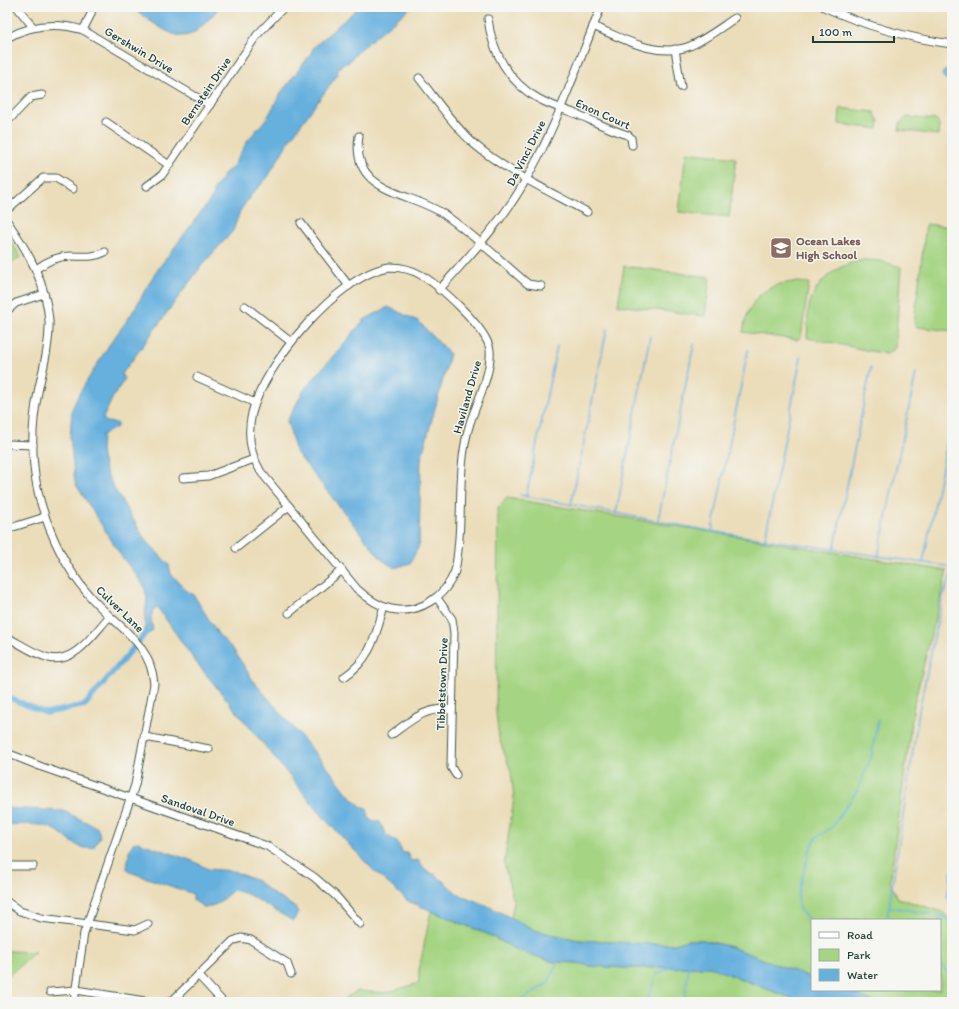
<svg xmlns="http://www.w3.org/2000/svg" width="959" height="1009" font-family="Itim,sans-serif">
  <rect width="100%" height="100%" fill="#f6f6f2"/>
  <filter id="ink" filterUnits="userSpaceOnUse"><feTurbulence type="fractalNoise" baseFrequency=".025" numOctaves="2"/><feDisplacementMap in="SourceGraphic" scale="8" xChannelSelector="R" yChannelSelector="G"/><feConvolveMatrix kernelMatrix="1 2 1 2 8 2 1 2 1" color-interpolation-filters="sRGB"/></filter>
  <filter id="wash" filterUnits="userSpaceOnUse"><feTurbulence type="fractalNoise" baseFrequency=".012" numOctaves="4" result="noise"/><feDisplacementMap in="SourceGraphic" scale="16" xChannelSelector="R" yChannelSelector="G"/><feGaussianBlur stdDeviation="0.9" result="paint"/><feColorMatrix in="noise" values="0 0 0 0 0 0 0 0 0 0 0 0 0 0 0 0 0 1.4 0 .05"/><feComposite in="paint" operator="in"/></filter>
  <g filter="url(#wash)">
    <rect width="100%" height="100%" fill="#ebddb9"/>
    <g fill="#a5d482" stroke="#62885b">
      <path d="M840 108 874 112 879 121 878 129 839 124Z"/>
      <path d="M907 117 937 120 939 125 938 135 899 130 900 123Z"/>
      <path d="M686 152 736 158 729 217 679 212Z"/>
      <path d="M926 224 952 227V331L917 327 914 323Z"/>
      <path d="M7 235 21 257 7 265Z"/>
      <path d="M864 260 881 261 901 267 895 348 887 354C860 350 834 342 807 338 808 330 807 322 808 313 811 284 836 264 864 260Z"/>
      <path d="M624 266 710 277 705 316 618 305Z"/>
      <path d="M798 282 809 283 801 337 797 340 743 332C748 300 765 282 798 282Z"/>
      <path d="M507 498 947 571 914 704 890 882 898 898 942 912 952 920V1002H875L844 990H940V920H812V978L731 947 703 940H687L675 944H650L578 940 537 931 511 918 514 902 504 864 514 798 511 771 499 739 496 713 498 507Z"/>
      <path d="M431 911 487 934 517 950 554 962 578 963 590 966 626 968 710 967 801 1002H338L358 991 385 993 419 983V970Z"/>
      <path d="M7 951 35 952 7 977Z"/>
    </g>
    <g fill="#66b0de" stroke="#427689">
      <path d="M132 7H220C212 15 202 29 191 34 174 43 146 17 132 7Z"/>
      <path d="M359 7H411C390 26 366 41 348 63H344L337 70 338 74 288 142 268 177 251 195 240 211 233 231 202 265 122 374 124 380 113 397 103 418 106 422 117 423V427L102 435 101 452 105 470 115 490 145 539 169 565 171 574 189 593 193 594 218 634 233 649 254 682 328 768 348 794 362 807 367 808 369 819 380 822 386 835 397 842 403 853H407L411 861 418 860 426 871 436 875 458 894 486 905 537 931 578 940 650 944H675L687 940H703L731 947 812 978V990H844L875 1002H801L710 967 626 968 590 966 578 963 554 962 517 950 487 934 408 901 374 871 325 819 195 661 158 608 153 610 151 618 153 630 150 633 145 634V617L147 598 144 586 120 554 75 483 70 437 72 409 79 394 109 345 131 315 155 273 214 195 213 191 226 172 232 168 248 140 267 118 283 90 310 55 314 47Z"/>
      <path d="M952 67V81L945 79 942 75 944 71Z"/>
      <path d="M388 307 418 321 450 354 421 459 419 546 410 563 395 568 382 560 296 452 287 421 304 390 364 320Z"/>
      <path d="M7 808 64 811 98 828 100 837 93 848C75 850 68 837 54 829 43 823 20 824 7 825Z"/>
      <path d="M138 842 193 861 208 869 233 871 257 881 275 895 296 908 298 913 293 921 247 894 233 890 217 904 205 908 193 900V894L130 872 127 869 129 852 133 843Z"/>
    </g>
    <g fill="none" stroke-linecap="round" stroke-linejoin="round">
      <g stroke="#66b0de" stroke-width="1.5">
        <path d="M520 495 710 531 952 567"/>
        <path d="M526 497 557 346"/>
        <path d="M571 505 607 329"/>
        <path d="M616 513 650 336"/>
        <path d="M658 520 694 344"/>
        <path d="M712 531 748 350"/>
        <path d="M765 539 801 357"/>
        <path d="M834 550 871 367"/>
        <path d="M878 557 916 373"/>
        <path d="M923 563 952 418"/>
        <path d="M947 898 952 871"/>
        <path d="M890 907 942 916 952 922"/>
        <path d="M887 920 919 711 942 599 952 572"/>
        <path d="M812 921 808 919 799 909 798 893 810 849 817 837 832 827 857 791 871 758 878 720"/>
        <path d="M940 964 945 969 952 982"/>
        <path d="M514 1002 525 998 548 983 558 961"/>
        <path d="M647 1002 656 975 672 966"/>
        <path d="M684 1002 689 966"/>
      </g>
      <path stroke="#66b0de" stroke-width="5.5" d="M7 697 46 713 85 705 145 634"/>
    </g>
  </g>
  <g filter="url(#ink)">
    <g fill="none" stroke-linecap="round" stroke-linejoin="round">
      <g stroke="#3e5548" stroke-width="9">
        <g id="minor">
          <path d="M17 7 33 27"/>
          <path d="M824 7C865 26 908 38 952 44"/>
          <path d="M488 19C492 52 509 83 539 99 552 106 566 110 579 115 595 122 611 130 628 135L631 138 632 145"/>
          <path d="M593 26C622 38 657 59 690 46 706 39 720 28 735 18"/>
          <path d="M83 30 91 14 92 7"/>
          <path d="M7 38C32 24 56 22 83 30L210 105"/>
          <path d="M675 49 681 87"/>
          <path d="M419 78C437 101 453 125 474 144 507 172 549 191 587 212"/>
          <path d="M7 122 31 97 42 95"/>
          <path d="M106 122 169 165"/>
          <path d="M359 136C350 195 412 191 445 215 474 235 501 261 528 284L541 286"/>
          <path d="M147 186 162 175 257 35 284 7"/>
          <path d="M7 210 43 178H56L73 189"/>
          <path d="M7 221C28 251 46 283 49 320 50 345 43 368 38 392 31 427 31 466 40 500 50 535 65 567 88 594 113 625 151 640 154 684L135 785 84 933 74 1002"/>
          <path d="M301 223 349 286"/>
          <path d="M389 267C400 267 411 269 421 275 440 286 487 328 490 350 492 372 477 402 470 423 455 471 465 522 455 571 446 596 419 615 391 609 378 606 367 598 357 589L261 472C250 454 247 434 252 413 264 365 338 275 389 267Z"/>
          <path d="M36 269C47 261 58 256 71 256 83 256 94 258 105 252"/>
          <path d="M439 290C468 257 499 225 521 188 555 132 576 68 601 7"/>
          <path d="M245 306 291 342"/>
          <path d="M7 311 16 303 44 294"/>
          <path d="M197 377 255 403"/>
          <path d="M7 444 33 445"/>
          <path d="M183 478 208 476 254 459"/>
          <path d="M7 529 45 517"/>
          <path d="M236 548 289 506"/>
          <path d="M437 598 452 619 454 633 451 767 456 775"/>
          <path d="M289 613 342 570"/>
          <path d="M7 637C20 644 34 654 49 658 75 664 94 633 109 617"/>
          <path d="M344 677C371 659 375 637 384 607"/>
          <path d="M391 735C410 721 426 706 452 710"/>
          <path d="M145 737 209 749"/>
          <path d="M7 753 42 767 267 846 314 877 336 896 360 924"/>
          <path d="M7 866H33"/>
          <path d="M7 902 20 911 41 918 135 930 148 924"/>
          <path d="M198 975 223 1002"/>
          <path d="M50 992 76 990 151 1002"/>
          <path d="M168 1002 174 999 233 941 241 938 251 940 287 963 291 974"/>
        </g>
      </g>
      <use href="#minor" stroke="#fff" stroke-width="7"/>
    </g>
  </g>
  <defs>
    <g id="school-square" transform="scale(1.15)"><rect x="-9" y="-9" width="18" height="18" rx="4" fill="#8d6e63" stroke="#f6f6f2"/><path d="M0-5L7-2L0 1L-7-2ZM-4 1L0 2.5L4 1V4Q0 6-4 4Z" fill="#fff"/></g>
  </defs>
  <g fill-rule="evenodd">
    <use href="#school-square" x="781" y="248"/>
  </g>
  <g text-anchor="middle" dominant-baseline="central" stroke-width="3" stroke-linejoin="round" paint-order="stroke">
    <g font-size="12" fill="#1f3d34" stroke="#f6f6f2">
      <text transform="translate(139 50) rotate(31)">Gershwin Drive</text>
      <text transform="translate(206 91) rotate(-56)">Bernstein Drive</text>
      <text transform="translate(603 114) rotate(24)">Enon Court</text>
      <text transform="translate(526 153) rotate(-63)">Da Vinci Drive</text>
      <text transform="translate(467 397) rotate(-74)">Haviland Drive</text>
      <text transform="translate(120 609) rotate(44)">Culver Lane</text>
      <text transform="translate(442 684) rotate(-88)">Tibbetstown Drive</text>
      <text transform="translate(198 810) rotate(19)">Sandoval Drive</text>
    </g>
    <g font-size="12" font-weight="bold" fill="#785e54" stroke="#f6f6f2" text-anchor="start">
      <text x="796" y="241">Ocean Lakes<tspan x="796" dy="14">High School</tspan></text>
    </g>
  </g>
  <rect width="959" height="1009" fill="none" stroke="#f6f6f2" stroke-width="24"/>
  <rect x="811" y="919" width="130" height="72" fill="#f6f6f2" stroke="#a0aca6"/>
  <rect x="819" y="932" width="20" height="6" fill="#ffffff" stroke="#a0aca6"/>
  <text x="847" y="939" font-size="12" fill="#1f3d34">Road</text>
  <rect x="819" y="949" width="20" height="12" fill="#a5d482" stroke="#a0aca6"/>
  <text x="847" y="959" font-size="12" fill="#1f3d34">Park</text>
  <rect x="819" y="969" width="20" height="12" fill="#66b0de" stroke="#a0aca6"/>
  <text x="847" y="979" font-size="12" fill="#1f3d34">Water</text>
  <path d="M813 36v6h81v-6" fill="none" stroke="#1f3d34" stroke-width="2"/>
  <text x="819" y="36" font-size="12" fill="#1f3d34" stroke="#f6f6f2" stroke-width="3" paint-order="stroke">100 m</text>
</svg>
